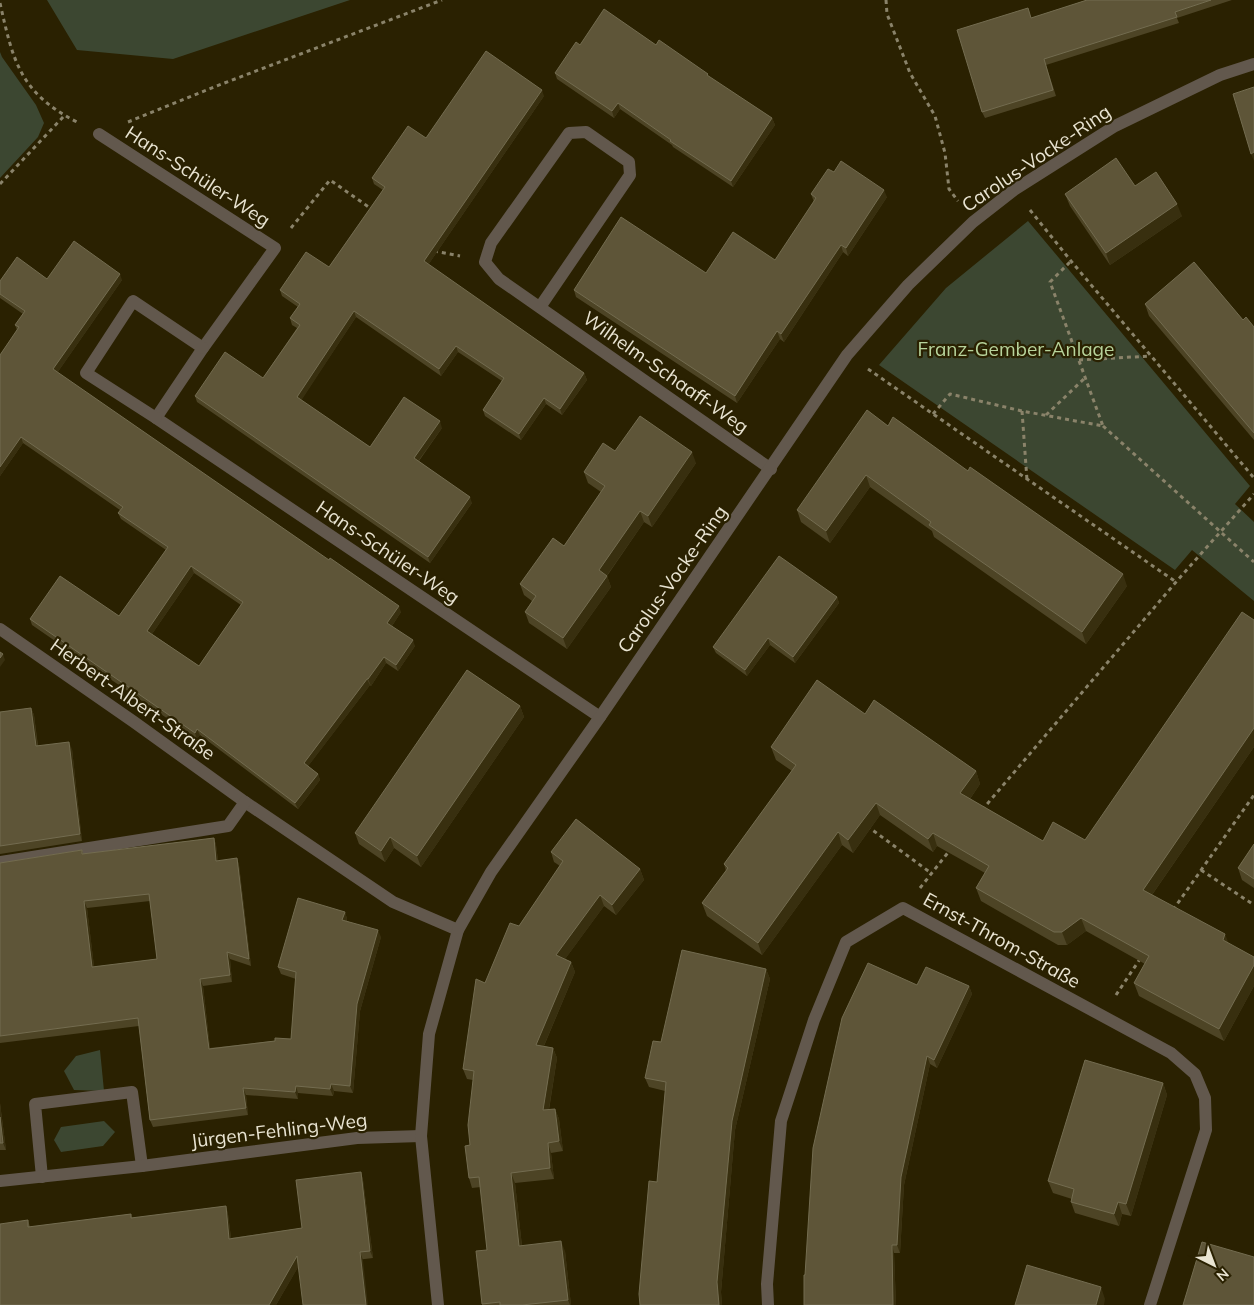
<svg xmlns="http://www.w3.org/2000/svg" width="1254" height="1305" font-family="Mulish,sans-serif">
  <rect width="100%" height="100%" fill="#2a2101"/>
  <g fill="#3c4731">
    <path d="M47 0H350L173 59 77 50Z"/>
    <path d="M0 52 2 57 36 105 44 123 38 137 0 178Z"/>
    <path d="M1028 221 1250 486 1235 504 1254 522V601L1192 550 1175 570 879 365 946 288Z"/>
    <path d="M100 1050 104 1091 74 1090 64 1071 76 1056Z"/>
    <path d="M104 1121 115 1132 103 1146 61 1152 54 1140 61 1127Z"/>
  </g>
  <g fill="none" stroke-linecap="round" stroke-linejoin="round">
    <g stroke="#8a836a" stroke-width="3" stroke-dasharray="4 4" stroke-linecap="butt">
      <path d="M886 0 887 14 910 73 935 116 945 153 949 189 958 201"/>
      <path d="M0 3C13 61 20 93 77 122"/>
      <path d="M128 122 214 87 442 0"/>
      <path d="M0 184 64 116"/>
      <path d="M1030 210 1071 261 1254 478"/>
      <path d="M291 228 330 180 373 210"/>
      <path d="M434 251 460 256"/>
      <path d="M1079 360 1151 356"/>
      <path d="M868 369 1176 582"/>
      <path d="M1022 411 1027 480"/>
      <path d="M933 414 950 394 1022 411 1103 426 1050 282 1071 261"/>
      <path d="M1046 415 1086 377"/>
      <path d="M1103 426 1254 562"/>
      <path d="M982 810 1176 582 1254 494"/>
      <path d="M867 826 931 873"/>
      <path d="M1201 870 1254 905"/>
      <path d="M920 888 950 850"/>
      <path d="M1173 910 1254 795"/>
      <path d="M1116 995 1140 959"/>
    </g>
    <g stroke="#62584d" stroke-width="12">
      <path d="M99 134 275 248 203 348 156 418 600 717"/>
      <path d="M540 307 630 175 629 162 586 132 569 133 491 243 485 262 499 279 771 469"/>
      <path d="M156 418 86 373 133 301 203 348"/>
      <path d="M0 629 134 722 245 802 393 902 458 930"/>
      <path d="M0 862 228 826 245 802"/>
      <path d="M42 1177 35 1104 132 1092 142 1166"/>
      <path d="M0 1181 142 1166 357 1138 421 1136"/>
      <path d="M438 1305 421 1136 429 1034 458 930 491 872 600 717 847 355 908 285 973 222 1014 190 1115 126 1220 75 1254 64"/>
      <path d="M768 1305 767 1284 781 1121 814 1020 846 942 903 908 1171 1053 1195 1074 1205 1098 1206 1130 1150 1305"/>
    </g>
  </g>
  <g fill="#4d4425" fill-rule="evenodd">
    <path d="M1087 0H1232L1177 18 1179 23 1046 65 1056 96 985 118 982 112 1031 18Z"/>
    <path d="M580 45H656L709 77 772 118 775 125 733 187 673 147 672 145 620 109 614 118 557 79 555 73Z"/>
    <path d="M544 96 428 265 584 373 587 380 562 415 546 404 521 440 485 416 483 410 502 381 458 352 441 376 356 317 301 400 370 447 442 428 419 461 472 503 430 563 197 402 195 396 263 378 297 328 292 325 290 318 298 307 282 296 280 290 329 267 383 190 374 184 372 178 426 138Z"/>
    <path d="M834 172 887 197 848 256 843 252 784 342 780 339 737 403 576 297 574 290 706 273 775 260 814 202 811 194Z"/>
    <path d="M1135 186 1182 216 1110 265 1070 206 1065 194Z"/>
    <path d="M47 279 122 280 57 373 401 612 392 626 415 646 398 671 386 663 371 686 370 685 308 766 318 774 320 780 298 809 200 735 197 739 32 625 30 619 119 616 166 550 121 519 118 513 120 510 23 443 0 476V355L17 330 15 325 23 314 0 298V281ZM194 573 241 605 199 666 152 634Z"/>
    <path d="M1145 304 1243 320 1254 327V440L1149 316Z"/>
    <path d="M888 426 1127 586 1086 644 934 537 932 531 870 487 830 543 801 522 797 510Z"/>
    <path d="M615 451 696 463 652 527 644 522 607 576 611 587 567 649 529 623 525 612 532 601 524 595 520 584 564 546 601 492 588 483 584 472Z"/>
    <path d="M837 597 839 603 795 663 770 645 747 676 716 653 713 647Z"/>
    <path d="M1254 620V747L1152 895 1229 944 1254 957V986L1224 1041 1139 996 1134 983 1145 964 1086 931 1067 945H1058L981 901 976 888 985 873 937 846 933 852 880 815 853 853 842 845 762 955 707 916 702 903 726 871 724 864 792 771 776 760 771 747 865 714 976 771 980 784 970 799 1043 841 1085 840Z"/>
    <path d="M520 706 524 717 421 867 394 848 385 862 359 844 355 833Z"/>
    <path d="M31 708 34 715 38 746 72 749 82 841 0 854V712Z"/>
    <path d="M214 838 216 845 218 861 237 858 239 865 251 966 230 959 232 982 203 986 210 1048 291 1039 296 979 281 974 278 967 345 912 347 919V921L381 937 360 1011 353 1093 334 1091 333 1096 298 1093V1099L246 1095 248 1115 153 1127 150 1120 139 1026 0 1043V863L82 850 83 854ZM150 901 157 959 94 967 87 908Z"/>
    <path d="M1254 844V888L1242 880 1238 868Z"/>
    <path d="M551 852 640 869 644 880 616 915 604 906 565 959 571 962 575 972 544 1046 553 1048 557 1058 549 1110 555 1109 559 1119 563 1151 551 1153 554 1179 515 1183 522 1246 565 1251 571 1305H482L487 1250 481 1187 472 1188 469 1178 473 1080 467 1079 463 1069 485 983 519 926 560 866 554 862Z"/>
    <path d="M766 969 770 979 735 1130 721 1292 722 1305H640L657 1182 665 1091 649 1087 645 1078 661 1042Z"/>
    <path d="M917 985 969 986 972 994 937 1068 930 1064 904 1185 900 1253H894L896 1305H804L805 1275Z"/>
    <path d="M1163 1083 1167 1095 1131 1216 1122 1214 1119 1226 1075 1213 1071 1202 1072 1199 1053 1193 1048 1181Z"/>
    <path d="M0 1103 6 1150H0Z"/>
    <path d="M361 1172 363 1180 373 1258 298 1267 276 1305H0L28 1220 30 1227 131 1214 132 1218 226 1206 228 1214 231 1238 302 1228Z"/>
  </g>
  <g fill="#382f0f">
    <path d="M542 90 544 96 426 268 424 261Z"/>
    <path d="M618 103 620 109 614 118 612 111Z"/>
    <path d="M772 118 775 125 733 187 731 181Z"/>
    <path d="M1254 152V161L1251 154Z"/>
    <path d="M884 190 887 197 848 256 846 248Z"/>
    <path d="M1177 204 1182 216 1110 265 1106 253Z"/>
    <path d="M841 245 843 252 784 342 781 334Z"/>
    <path d="M120 274 122 280 55 376 53 369Z"/>
    <path d="M354 311 356 317 299 404 297 397Z"/>
    <path d="M777 331 780 339 737 403 735 396Z"/>
    <path d="M456 346 458 352 441 376 439 369Z"/>
    <path d="M584 373 587 380 562 415 560 409Z"/>
    <path d="M544 398 546 404 521 440 519 434Z"/>
    <path d="M440 421 442 428 416 464 414 458Z"/>
    <path d="M21 437 23 443 0 476V467Z"/>
    <path d="M692 452 696 463 652 527 648 516Z"/>
    <path d="M866 475 870 487 830 543 826 531Z"/>
    <path d="M470 497 472 503 430 563 428 557Z"/>
    <path d="M640 511 644 522 603 581 599 570Z"/>
    <path d="M191 566 194 573 150 637 147 631Z"/>
    <path d="M1123 574 1127 586 1086 644 1082 632Z"/>
    <path d="M607 576 611 587 567 649 563 638Z"/>
    <path d="M837 597 839 603 795 663 793 657Z"/>
    <path d="M399 606 401 612 390 629 387 623Z"/>
    <path d="M768 638 770 645 747 676 745 670Z"/>
    <path d="M413 640 415 646 398 671 396 665Z"/>
    <path d="M3 654 5 660 0 667V658Z"/>
    <path d="M384 657 386 663 371 686 368 679Z"/>
    <path d="M367 679 370 685 306 769 304 763Z"/>
    <path d="M520 706 524 717 421 867 417 856Z"/>
    <path d="M31 708 34 715 38 753 36 746Z"/>
    <path d="M1254 728V747L1147 902 1143 890Z"/>
    <path d="M197 729 200 735 197 739 195 733Z"/>
    <path d="M69 742 72 749 82 841 80 834Z"/>
    <path d="M976 771 980 784 965 806 960 793Z"/>
    <path d="M318 774 320 780 298 809 295 803Z"/>
    <path d="M876 803 880 815 853 853 848 840Z"/>
    <path d="M838 832 842 845 762 955 758 943Z"/>
    <path d="M933 833 937 846 933 852 928 839Z"/>
    <path d="M390 837 394 848 385 862 381 851Z"/>
    <path d="M214 838 216 845 219 868 216 861Z"/>
    <path d="M237 858 239 865 251 966 249 959Z"/>
    <path d="M640 869 644 880 616 915 612 905Z"/>
    <path d="M600 895 604 906 560 966 556 955Z"/>
    <path d="M84 901 87 908 95 974 92 967Z"/>
    <path d="M345 912 347 919 345 927 342 920Z"/>
    <path d="M1081 918 1086 931 1067 945 1062 932Z"/>
    <path d="M378 930 381 937 360 1011 353 1093 350 1086 357 1004Z"/>
    <path d="M1225 934 1230 947 1223 940Z"/>
    <path d="M227 952 230 959 232 982 230 975Z"/>
    <path d="M571 962 575 972 540 1055 536 1045Z"/>
    <path d="M1254 965V986L1224 1041 1219 1029Z"/>
    <path d="M766 969 770 979 735 1130 721 1292 722 1305H719L717 1282 732 1121Z"/>
    <path d="M200 979 203 986 211 1056 209 1049Z"/>
    <path d="M969 986 972 994 937 1068 934 1060Z"/>
    <path d="M553 1048 557 1058 547 1121 543 1110Z"/>
    <path d="M927 1056 930 1064 904 1185 900 1253 897 1245 901 1177Z"/>
    <path d="M1163 1083 1167 1095 1131 1216 1126 1204Z"/>
    <path d="M331 1084 334 1091 333 1096 330 1089Z"/>
    <path d="M296 1086 298 1093V1099L295 1092Z"/>
    <path d="M243 1088 246 1095 248 1115 246 1108Z"/>
    <path d="M0 1103 6 1150 3 1143 0 1117Z"/>
    <path d="M555 1109 559 1119 563 1151 559 1141Z"/>
    <path d="M548 1143 551 1153 554 1179 550 1168Z"/>
    <path d="M361 1172 363 1180 373 1258 370 1251Z"/>
    <path d="M511 1173 515 1183 523 1256 519 1246Z"/>
    <path d="M1118 1202 1122 1214 1119 1226 1114 1214Z"/>
    <path d="M226 1206 228 1214 232 1246 229 1239Z"/>
    <path d="M561 1241 565 1251 571 1305H570L568 1300Z"/>
    <path d="M892 1245 894 1253 896 1305H893Z"/>
    <path d="M360 1252 363 1260 368 1305H366Z"/>
    <path d="M297 1256 300 1264 276 1305H269Z"/>
    <path d="M1101 1287 1105 1299 1104 1305H1096Z"/>
  </g>
  <g fill="#5e5538" stroke="#736c50" fill-rule="evenodd">
    <path d="M1087 0H1211L1175 12 1177 17 1044 59 1053 90 982 112 957 30 1028 8 1031 18Z"/>
    <path d="M604 9 656 45 659 40 708 74 707 75 772 118 731 181 670 141 671 140 618 103 612 111 555 73 576 42 580 45Z"/>
    <path d="M486 51 542 90 424 261 584 373 560 409 544 398 519 434 483 410 504 378 456 346 439 369 354 311 297 397 370 447 404 397 440 421 414 458 470 497 428 557 195 396 225 352 263 378 300 325 290 318 300 304 280 290 306 252 329 267 385 187 372 178 408 126 426 138Z"/>
    <path d="M1254 87V152L1251 154 1233 94Z"/>
    <path d="M1116 158 1135 186 1156 172 1177 204 1106 253 1065 194Z"/>
    <path d="M841 161 884 190 846 248 841 245 781 334 777 331 735 396 574 290 621 217 706 273 733 232 775 260 816 198 811 194 828 169 834 172Z"/>
    <path d="M74 241 120 274 53 369 329 560 330 558 399 606 387 623 413 640 396 665 384 657 368 679H367L304 763 318 774 295 803 197 729 195 733 30 619 60 576 119 616 168 547 118 513 123 507 21 437 0 467V355L19 327 15 325 25 311 0 294V281L17 257 47 279ZM191 566 243 602 199 666 147 631Z"/>
    <path d="M1194 262 1243 320 1246 317 1254 327V433L1145 304Z"/>
    <path d="M867 410 888 426 893 417 968 471 970 467 1123 574 1082 632 929 525 931 522 866 475 826 531 797 510Z"/>
    <path d="M640 416 692 452 648 516 640 511 599 570 607 576 563 638 525 612 536 596 520 584 553 538 564 546 605 486 584 472 603 443 615 451Z"/>
    <path d="M779 556 837 597 793 657 768 638 745 670 713 647Z"/>
    <path d="M1242 612 1254 620V728L1143 890 1225 934 1223 940 1254 957V965L1219 1029 1134 983 1149 956 1081 918 1062 932H1054L976 888 989 866 933 833 928 839 876 803 848 840 838 832 758 943 702 903 728 868 724 864 796 765 771 747 817 680 865 714 874 700 976 771 960 793 1043 841 1053 822 1085 840Z"/>
    <path d="M0 652 3 654 0 658Z"/>
    <path d="M467 670 520 706 417 856 390 837 381 851 355 833Z"/>
    <path d="M31 708 36 746 69 742 80 834 0 846V712Z"/>
    <path d="M576 819 640 869 612 905 600 895 556 955 571 962 536 1045 553 1048 543 1110 555 1109 559 1141 548 1143 550 1168 511 1173 519 1246 561 1241 568 1300 522 1305H500V1302L482 1304 476 1251 487 1250 479 1177 469 1178 465 1146 470 1145 468 1125 474 1071 463 1069 476 979 485 983 510 923 519 926 563 861 551 852Z"/>
    <path d="M214 838 216 861 237 858 249 959 227 952 230 975 200 979 209 1049 275 1041V1038L291 1039 296 972 278 967 298 898 345 912 342 920 378 930 357 1004 350 1086 331 1084 330 1089 296 1086 295 1092 243 1088 246 1108 150 1120 138 1018 0 1036V863L82 850V854ZM149 894 157 959 92 967 84 901Z"/>
    <path d="M1254 844V879L1238 868Z"/>
    <path d="M682 950 766 969 732 1121 717 1282 719 1305H640L639 1294 649 1181 657 1182 666 1082 645 1078 653 1041 661 1042Z"/>
    <path d="M868 963 917 985 926 967 969 986 934 1060 927 1056 901 1177 897 1245H892L893 1305H804V1275H805L813 1148 842 1018Z"/>
    <path d="M1085 1060 1163 1083 1126 1204 1118 1202 1114 1214 1071 1202 1074 1189 1048 1181Z"/>
    <path d="M0 1117 3 1143H0Z"/>
    <path d="M361 1172 370 1251 360 1252 366 1305H303L297 1256 269 1305H0V1224L28 1220V1227L131 1214V1218L226 1206 229 1239 302 1228 296 1180Z"/>
    <path d="M1202 1242 1254 1257V1305H1183Z"/>
    <path d="M1027 1265 1101 1287 1096 1305H1015Z"/>
  </g>
  <g text-anchor="middle" dominant-baseline="central" stroke-width="4.5" stroke-linejoin="round" paint-order="stroke">
    <g font-size="19" fill="#e9e4d2" stroke="#2a2101">
      <text transform="translate(1036 158) rotate(-34)">Carolus-Vocke-Ring</text>
      <text transform="translate(198 176) rotate(33)">Hans-Schüler-Weg</text>
      <text transform="translate(666 372) rotate(35)">Wilhelm-Schaaff-Weg</text>
      <text transform="translate(388 552) rotate(34)">Hans-Schüler-Weg</text>
      <text transform="translate(672 579) rotate(-55)">Carolus-Vocke-Ring</text>
      <text transform="translate(133 699) rotate(35)">Herbert-Albert-Straße</text>
      <text transform="translate(1002 940) rotate(29)">Ernst-Throm-Straße</text>
      <text transform="translate(279 1130) rotate(-7)">Jürgen-Fehling-Weg</text>
    </g>
    <g font-size="19" fill="#b7d39b" stroke="#2a2101">
      <text x="1016" y="349">Franz-Gember-Anlage</text>
    </g>
  </g>
  <g transform="translate(1214 1265) rotate(138)" stroke="#2a2101" stroke-width="4" paint-order="stroke">
  <path d="M0-4L9 19L0 12L-9 19Z" fill="#e9e4d2"/>
  <text y="-8" font-size="14" font-weight="bold" text-anchor="middle" fill="#e9e4d2">N</text>
  </g>
</svg>
